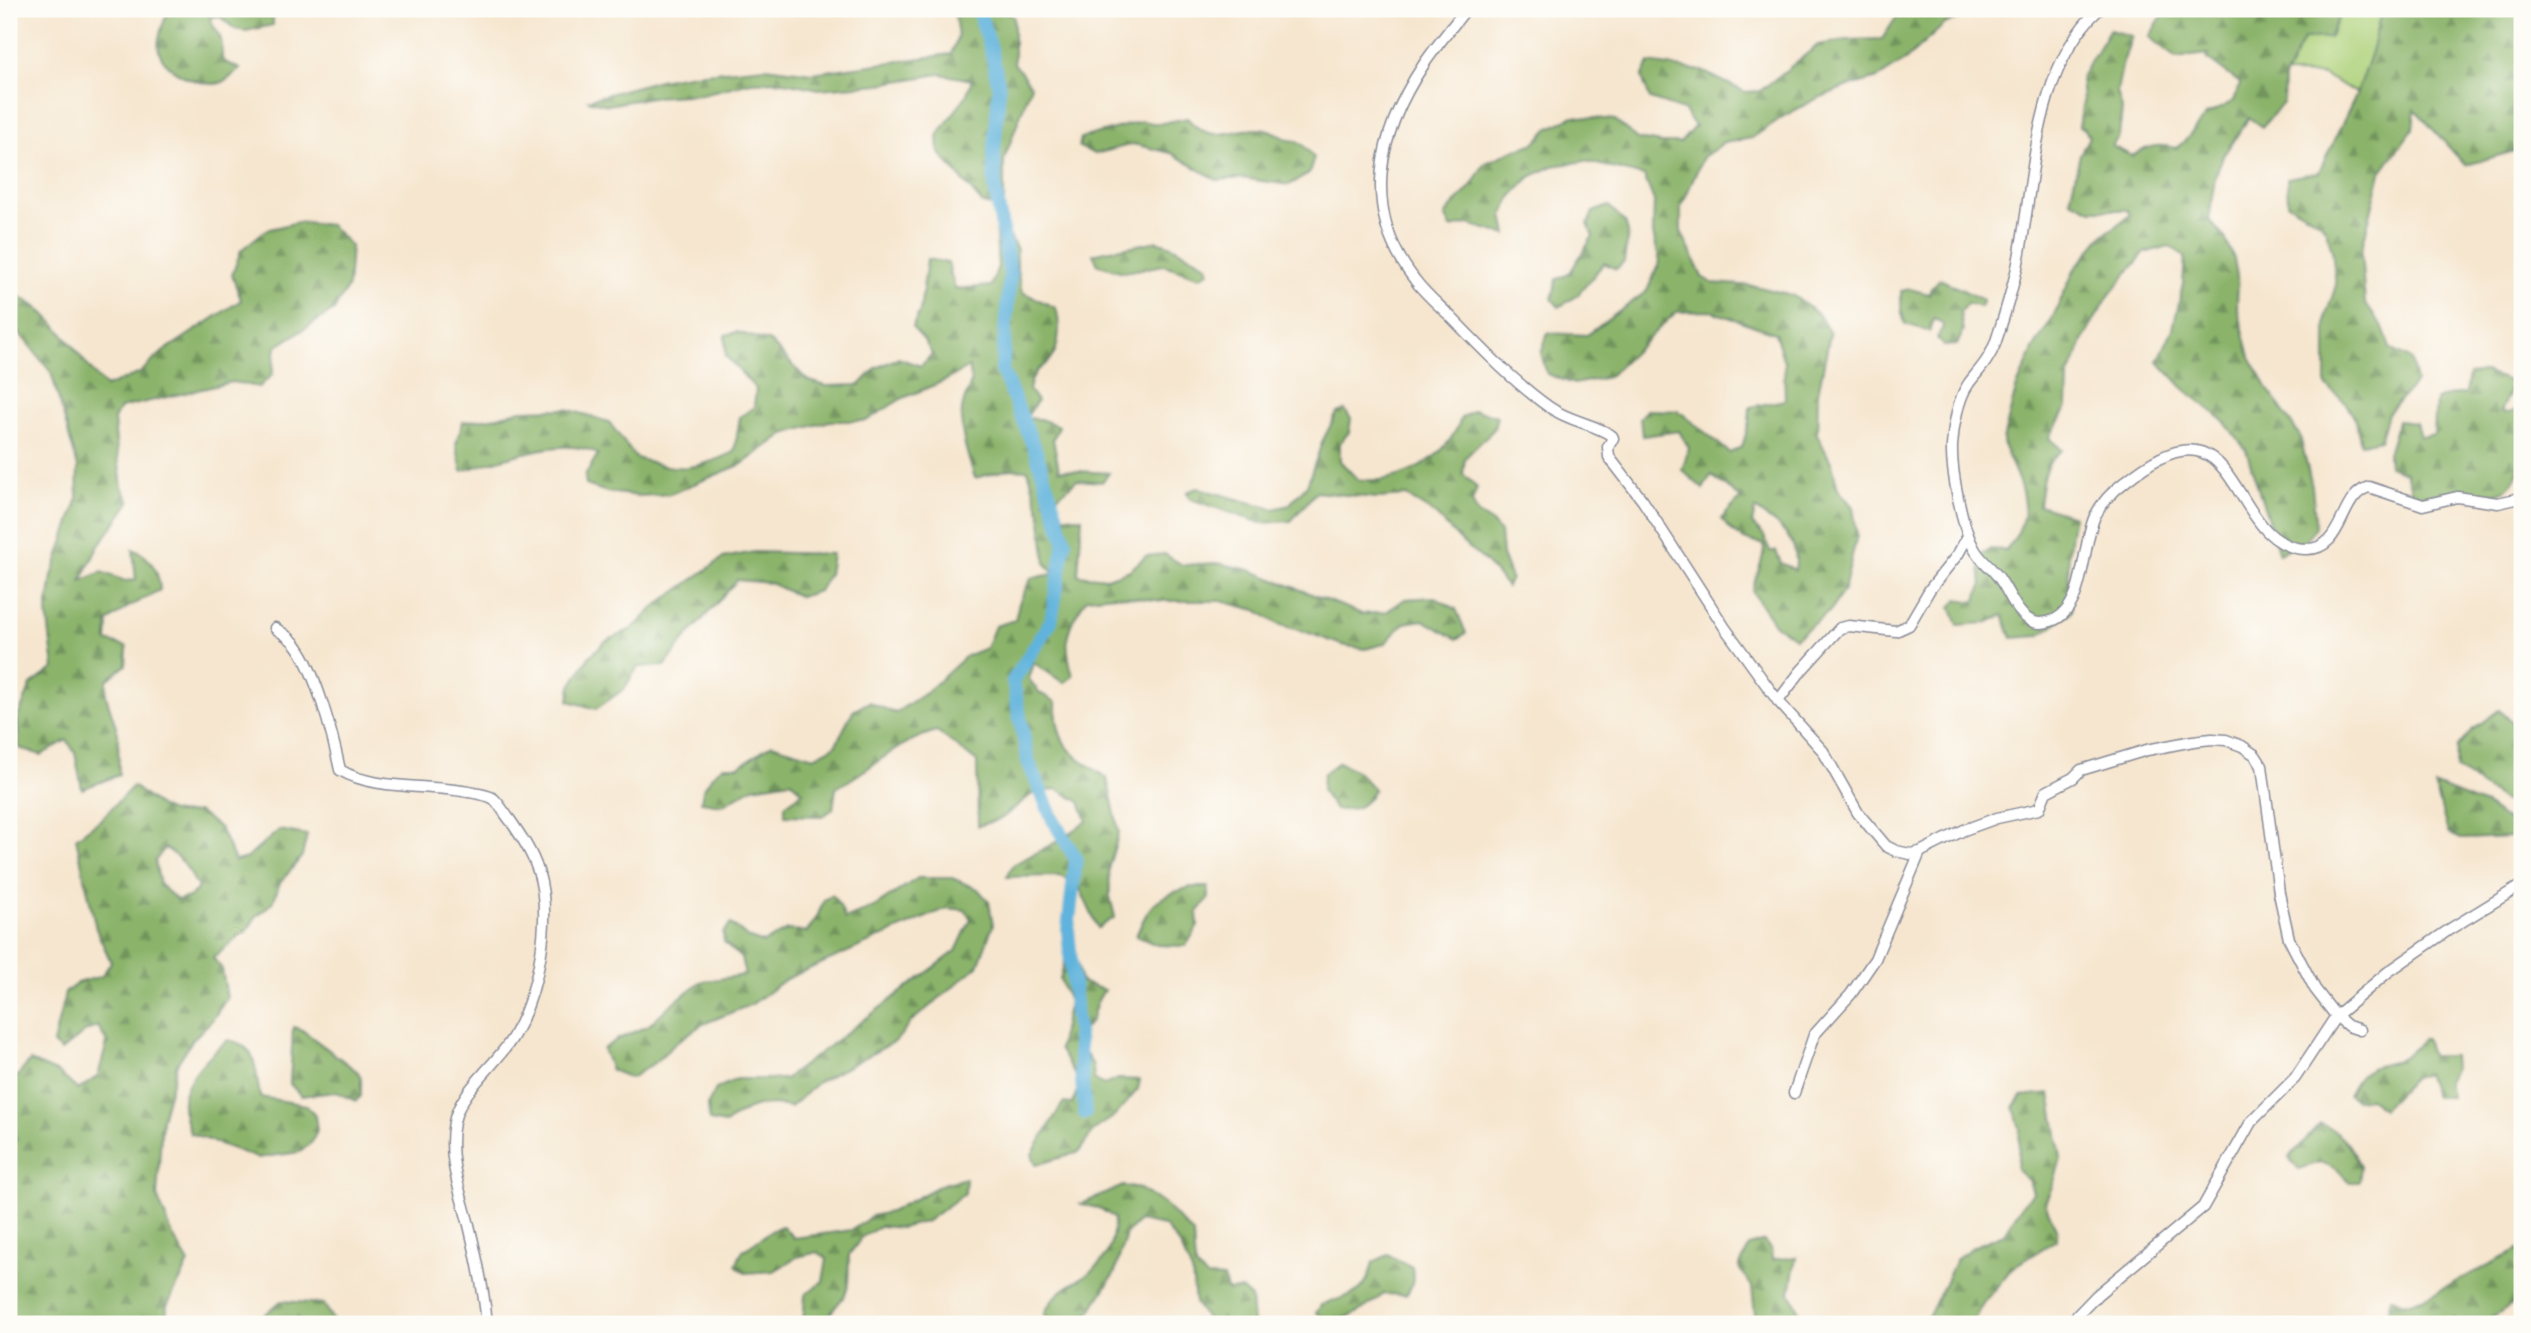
<svg xmlns="http://www.w3.org/2000/svg" width="2531" height="1333" font-family="'Shantell Sans',sans-serif">
  <defs>
    <pattern id="forest-firs" width="22" height="20" patternUnits="userSpaceOnUse" patternTransform="scale(1.75)"><rect width="22" height="20" fill="#8bb46b"/><path d="M5 1l3.5 6h-7zM16 11l3.5 6h-7z" fill="#71935b"/></pattern>
  </defs>
  <rect width="100%" height="100%" fill="#fdfcf7"/>
  <filter id="ink" filterUnits="userSpaceOnUse"><feTurbulence type="fractalNoise" baseFrequency=".0143" numOctaves="2"/><feDisplacementMap in="SourceGraphic" scale="14" xChannelSelector="R" yChannelSelector="G"/><feConvolveMatrix kernelMatrix="1 2 1 2 8 2 1 2 1" color-interpolation-filters="sRGB"/></filter>
  <filter id="wash" filterUnits="userSpaceOnUse"><feTurbulence type="fractalNoise" baseFrequency=".00686" numOctaves="4" result="noise"/><feDisplacementMap in="SourceGraphic" scale="28" xChannelSelector="R" yChannelSelector="G"/><feGaussianBlur stdDeviation="1.57" result="paint"/><feColorMatrix in="noise" values="0 0 0 0 0 0 0 0 0 0 0 0 0 0 0 0 0 1.4 0 .05"/><feComposite in="paint" operator="in"/></filter>
  <g filter="url(#wash)">
    <rect width="100%" height="100%" fill="#f6e6cf"/>
    <path fill="#afd27b" stroke="#65806c" stroke-width="2" d="M2343 9H2391L2381 13 2371 52 2357 93 2324 75 2286 74 2303 39 2329 38Z"/>
    <g fill="url(#forest-firs)" stroke="#537264" stroke-width="2" fill-rule="evenodd">
      <path d="M168 9H237L239 12C251 14 261 10 273 15V25L246 31 235 29 219 16 210 17C211 25 214 26 218 33 223 41 222 49 222 58L225 62 240 69C234 73 229 80 223 82 204 90 164 71 159 51 156 37 165 22 168 9Z"/>
      <path d="M954 9H1001L1014 17V63L1031 86 1004 160V209L983 204 939 152 938 135 966 96 972 80 940 74 880 84 819 89 779 81 751 82 703 94 652 97 608 105 587 100 659 80 694 74 765 67 812 73 951 54 958 37Z"/>
      <path d="M1902 9H1975L1972 13 1945 24 1904 61 1878 78 1843 88 1814 100 1784 116 1752 138 1724 143 1703 157 1681 207V231L1702 277 1712 283 1755 286 1792 295 1819 315 1830 334 1818 393 1817 434 1832 464 1838 489 1853 507 1857 535 1844 590 1830 611 1795 638 1775 625 1752 591C1755 579 1766 554 1764 544 1743 542 1734 534 1721 519L1741 498 1711 475 1703 489 1682 470 1689 448 1679 431 1642 436 1640 418 1647 410 1679 411 1730 453 1742 447 1749 423 1750 407 1785 400 1784 362 1775 333 1711 311 1676 312 1608 377 1574 384 1547 374 1541 353 1548 333 1587 335 1647 291 1660 262 1653 234 1654 201 1644 176 1585 161 1553 166 1530 177 1511 197 1503 214 1507 235 1468 224 1451 228 1445 215 1472 185 1484 164 1509 152 1535 143 1548 129 1573 116 1615 120 1637 139 1661 143H1680L1695 126 1683 110 1650 99 1642 77 1649 63 1702 71 1745 92 1760 91 1818 45 1847 40 1882 39ZM1755 509C1778 525 1801 539 1795 570L1781 563 1776 551H1770L1764 536 1752 524Z"/>
      <path d="M2167 9H2343L2329 38 2303 39 2284 78 2283 103 2262 127 2249 118 2223 156 2215 177 2209 220 2225 238 2234 259 2238 281 2237 305 2250 357 2268 389 2300 436 2312 487 2316 528 2306 539 2279 554 2246 450 2223 420 2182 387 2158 361 2173 329 2183 284 2185 256 2169 246 2144 253 2110 294 2087 332 2068 377 2067 407 2049 438 2062 450C2042 465 2042 481 2039 505L2074 516C2067 548 2067 579 2072 611L2039 636 2012 638 2003 615 1986 623 1958 625 1951 607 1958 599 1975 602 1982 586 1979 556 1989 549 2006 550C2038 512 2021 486 2004 447L2003 440 2016 389 2033 349 2052 319 2075 269 2101 237 2130 215 2127 210H2092L2070 200 2080 154 2089 137 2085 129 2079 127 2083 102 2081 77 2109 30 2132 36 2122 66 2117 92 2122 109 2119 136 2112 146 2132 156C2148 146 2157 143 2176 148L2185 141 2206 115 2234 101 2240 83 2206 58 2209 54 2176 58 2149 37Z"/>
      <path d="M2391 9H2522V149L2465 165 2415 109 2413 129 2381 172 2361 252 2365 303 2383 328 2390 348 2411 360 2416 382 2388 413 2380 440 2361 444C2355 413 2352 406 2326 386V316L2336 285 2332 250 2326 230 2320 222 2288 204 2287 178 2319 172 2356 95 2371 52 2381 13Z"/>
      <path d="M1187 118C1212 146 1229 129 1258 129 1274 129 1276 134 1288 140 1292 141 1296 140 1299 142 1304 145 1310 153 1314 158L1309 174 1289 185 1241 178 1217 180 1171 153 1133 144 1095 154 1079 147 1081 138 1142 121 1158 124Z"/>
      <path d="M1609 206 1625 222 1628 232 1624 262 1616 269 1604 263 1577 296 1559 307 1552 299 1557 279 1569 274 1593 236 1588 224 1593 212Z"/>
      <path d="M298 222 330 225 351 246 348 286 334 310 276 347 272 375 259 387 232 382 120 408 114 419 116 443 122 487 130 502 98 547 81 581 102 572 125 581 136 580 133 549C150 556 159 571 160 590L128 607 108 622 107 641 127 647 126 665 107 680 106 696 118 733 119 775 82 789 75 753 67 740 41 755 19 748 18 717 31 685 54 668 47 612 52 576 77 501 78 467 51 372 21 335 9 328V292C56 310 73 353 106 387L140 373 164 351 241 300 232 275 241 250 266 230Z"/>
      <path d="M1005 227 1017 250V270L1022 292 1056 308C1060 321 1060 341 1054 354 1044 372 1034 363 1029 390L1037 401 1026 418 1040 419 1059 426 1053 439 1059 470 1109 473 1102 482 1077 480 1051 502 1064 516 1082 518 1078 575 1107 578 1130 570 1146 556 1165 554 1182 565 1217 563 1250 570 1362 614 1386 612 1405 599 1434 597 1456 609 1466 633 1457 639 1423 620 1404 623 1384 644 1365 649 1342 645 1309 633 1278 624 1256 610 1221 601H1163L1114 595 1087 598C1065 628 1063 641 1073 676L1064 683 1034 663 1029 679 1040 693 1056 702C1056 748 1071 753 1107 778L1119 832 1109 866 1110 897 1115 917 1098 928 1077 882 1060 876 1007 877 1013 865 1062 839 1087 821 1080 802 1057 789 1032 794 1002 818 978 826 977 762 937 731C898 741 871 770 836 788L833 809 823 816 785 815V805L803 792 791 781 753 787 722 805 701 802 703 790 712 776 723 766H739L772 744 814 757 835 746 853 711 869 702 895 713 928 691 966 656 986 648 995 626 1015 620 1019 603 1031 578 1054 574 1046 564 1040 512 1028 470 1010 469 975 478C968 456 959 433 962 410 964 392 975 388 969 367L946 380 901 399 866 421H830L784 434 742 464 670 494 639 496 607 492 586 485 585 476 598 454C563 434 499 461 462 471L456 444 463 422 498 417 521 410 567 409 609 422 636 458C679 471 692 472 734 452L740 417 754 407 756 389 726 356 725 335 737 332 770 342 807 380 826 386 860 385 876 368 898 358 921 366 932 354 924 340 912 327 920 311 927 259 948 263 955 289 991 286 998 267 996 233Z"/>
      <path d="M1156 241 1172 246 1207 265 1209 272 1200 277 1164 265 1124 272 1098 265 1093 254C1114 248 1135 247 1156 241Z"/>
      <path d="M1940 279 1983 300 1980 307 1967 303 1960 312 1963 331 1957 345 1944 346 1937 338 1943 327 1942 323 1934 319 1930 331 1905 324 1901 309V291L1910 289 1929 294 1931 288Z"/>
      <path d="M2485 372 2514 383 2501 412 2509 413 2522 408C2522 454 2531 499 2472 497 2465 497 2458 493 2451 493 2438 492 2426 497 2413 496L2406 472 2389 466 2388 454 2398 421 2416 423 2420 437 2434 434 2436 400 2450 395 2466 393 2469 374Z"/>
      <path d="M1345 410 1351 419 1349 432 1340 443V461L1358 480C1367 480 1378 481 1387 479 1420 472 1450 451 1461 418L1474 410 1497 416 1494 429 1465 458 1463 474 1477 488 1472 502 1477 513 1490 521 1500 532 1502 555 1511 578 1507 587 1486 562 1463 543 1435 514 1406 496 1377 498 1316 492 1291 521 1261 523 1190 499 1187 492 1197 488 1274 509 1289 505 1307 485 1323 440 1337 413Z"/>
      <path d="M754 552 832 554 829 574 819 591 800 597 770 583 737 580 685 639 665 666 638 667 624 689 596 709 569 701 571 686 589 657 606 641 632 629 657 605 723 558Z"/>
      <path d="M2499 710 2522 734V780L2510 805 2456 769 2457 748 2473 729Z"/>
      <path d="M1339 762 1358 772 1374 789C1365 808 1355 810 1335 810L1322 791 1323 774Z"/>
      <path d="M133 786C158 805 166 818 198 812L220 828 235 861 247 858 279 830 307 835 302 856 280 883 273 902 256 917 249 928 213 958 222 969 227 998 212 1020 193 1039 177 1064 162 1119 157 1196 173 1236 189 1263 167 1306 166 1324H9V1144L17 1139 9 1131V1086L30 1061 59 1073 78 1090 98 1076 107 1043 98 1026 86 1031 61 1051 53 1044 65 993 77 983 102 976 111 962 96 929 76 838 100 820ZM165 848C182 858 189 870 198 888L190 897 177 900 160 885 155 861Z"/>
      <path d="M2435 786 2441 787 2485 805 2522 830 2512 837 2461 839 2448 833Z"/>
      <path d="M918 878H952L978 889 989 902 993 925 978 966 912 1021 896 1041 818 1082 791 1107C761 1102 749 1105 725 1124L709 1121 708 1104 716 1089 737 1079H785L956 951 971 919 965 910 947 908 786 979 752 1004 703 1024 678 1041 654 1063 631 1078 611 1070 603 1049 618 1039 648 1026 667 1008 700 982 745 975 741 958 724 942 723 933 731 924 747 937 763 943 787 930 807 932 817 917 824 900 832 895 840 906 845 919 874 907Z"/>
      <path d="M1191 887H1208L1209 898 1197 912 1198 926 1186 946 1157 945 1136 936C1150 902 1156 897 1191 887Z"/>
      <path d="M1072 953 1077 962 1081 982 1104 990 1097 1002 1091 1021 1081 1033 1080 1043 1093 1066 1094 1079 1104 1085 1118 1079 1140 1080 1138 1089 1116 1115 1094 1130 1079 1152 1036 1165 1032 1154 1063 1103 1072 1104 1080 1083 1059 1049 1069 1002 1060 979 1066 956Z"/>
      <path d="M293 1027 302 1030 358 1072 361 1079V1096L356 1101 336 1092 301 1096 290 1084Z"/>
      <path d="M2422 1039H2426L2431 1056H2453L2454 1070 2447 1083 2450 1097H2435L2426 1074 2413 1078 2383 1109 2369 1099 2357 1100 2348 1095C2369 1054 2376 1074 2406 1055 2412 1051 2417 1044 2422 1039Z"/>
      <path d="M228 1040C259 1045 255 1071 260 1097L306 1105 315 1116 317 1130 312 1142 300 1152 257 1158 190 1133C188 1124 183 1115 183 1106 181 1081 211 1053 228 1040Z"/>
      <path d="M2050 1093 2061 1158 2054 1182 2045 1203 2057 1231 2056 1240 2013 1267 1983 1303 1972 1324H1922L1926 1322 1957 1258 1973 1247 2004 1234 2022 1205 2033 1193 2029 1181 2017 1170 2020 1129 2014 1107 2022 1096Z"/>
      <path d="M2320 1124C2343 1132 2349 1145 2361 1166L2359 1182H2349L2337 1169 2320 1162 2299 1169 2289 1158Z"/>
      <path d="M966 1178 965 1193 927 1221 901 1228 881 1226 862 1237 849 1255 848 1286 844 1297 833 1309 827 1324H803L805 1295 823 1281 827 1259 818 1252 797 1257 774 1271 745 1273 736 1265 743 1250C759 1243 764 1232 782 1226L794 1238 852 1230 872 1216 890 1212 943 1184Z"/>
      <path d="M1123 1186 1140 1189 1164 1204 1193 1234 1195 1267 1207 1277 1224 1278 1227 1291 1242 1290 1251 1298 1253 1324H1207V1320L1195 1303 1192 1272 1180 1245 1164 1226 1139 1221 1126 1234 1115 1272 1090 1312 1077 1320H1054L1044 1315C1060 1271 1114 1287 1114 1218L1101 1209 1081 1204Z"/>
      <path d="M1764 1241 1771 1250 1772 1260 1796 1257 1790 1293 1799 1310 1802 1324H1756L1752 1287 1739 1268 1749 1246Z"/>
      <path d="M2522 1248V1298L2482 1324H2385L2391 1297 2404 1304 2428 1296Z"/>
      <path d="M1388 1255 1412 1267C1414 1279 1413 1286 1406 1295L1384 1294C1365 1309 1340 1329 1316 1313L1321 1305C1352 1293 1365 1298 1373 1262Z"/>
      <path d="M281 1301 324 1304 335 1324H254Z"/>
    </g>
    <g fill="none" stroke-linecap="round" stroke-linejoin="round">
      <path stroke="#60b3dc" stroke-width="14" d="M978 9 991 49 999 88 994 152 995 188 1010 274 1002 370 1036 452 1065 541 1051 621 1013 681 1028 761 1053 820 1076 859 1068 930 1085 1113"/>
    </g>
  </g>
  <g filter="url(#ink)">
    <g fill="none" stroke-linecap="round" stroke-linejoin="round">
      <g stroke="#888a96" stroke-width="13">
        <g id="minor">
          <path d="M1466 9C1452 27 1437 45 1424 64 1378 133 1360 210 1415 280 1425 294 1440 306 1452 318 1482 349 1514 382 1549 407 1570 422 1596 424 1612 436L1613 438 1608 447 1609 457 1643 501 1725 628 1778 701 1823 751 1858 813 1886 846 1896 851 1910 854 1920 852 1964 830 1997 818 2039 809 2046 792 2073 778 2081 770 2147 750 2193 741 2212 739 2226 740 2242 746 2255 755 2262 766 2279 893 2289 939 2315 989 2336 1016 2348 1026 2360 1030"/>
          <path d="M1758 9V10"/>
          <path d="M2099 9C2035 69 2035 172 2020 252 2015 283 2005 314 1995 344 1989 360 1979 370 1969 383 1958 398 1953 427 1952 446 1951 471 1962 528 1975 550 1981 561 1994 569 2001 581 2010 594 2017 616 2034 622 2039 624 2045 623 2051 621 2086 610 2081 546 2095 516 2102 502 2114 490 2126 481 2244 384 2226 546 2305 549 2345 551 2338 496 2369 487L2423 505 2457 497 2498 503 2516 499 2522 494"/>
          <path d="M275 628C282 633 291 638 296 645 316 671 333 737 340 770 376 792 437 783 479 794 484 795 490 796 494 799 500 805 505 814 510 820 521 836 532 852 538 871 553 918 538 994 514 1035 499 1063 460 1090 454 1122 447 1157 460 1191 469 1225 477 1258 484 1291 487 1324"/>
          <path d="M1778 701 1801 671 1840 628 1849 626 1896 631 1909 625 1930 589 1958 554 1968 536"/>
          <path d="M1794 1093 1814 1035 1851 994 1875 959 1920 852"/>
          <path d="M2069 1324 2097 1295 2203 1207 2251 1122 2295 1078 2336 1016 2388 972 2450 929 2522 885"/>
        </g>
      </g>
      <use href="#minor" stroke="#fff" stroke-width="10"/>
    </g>
  </g>
  <rect width="2531" height="1333" fill="none" stroke="#fdfcf7" stroke-width="35"/>
</svg>
